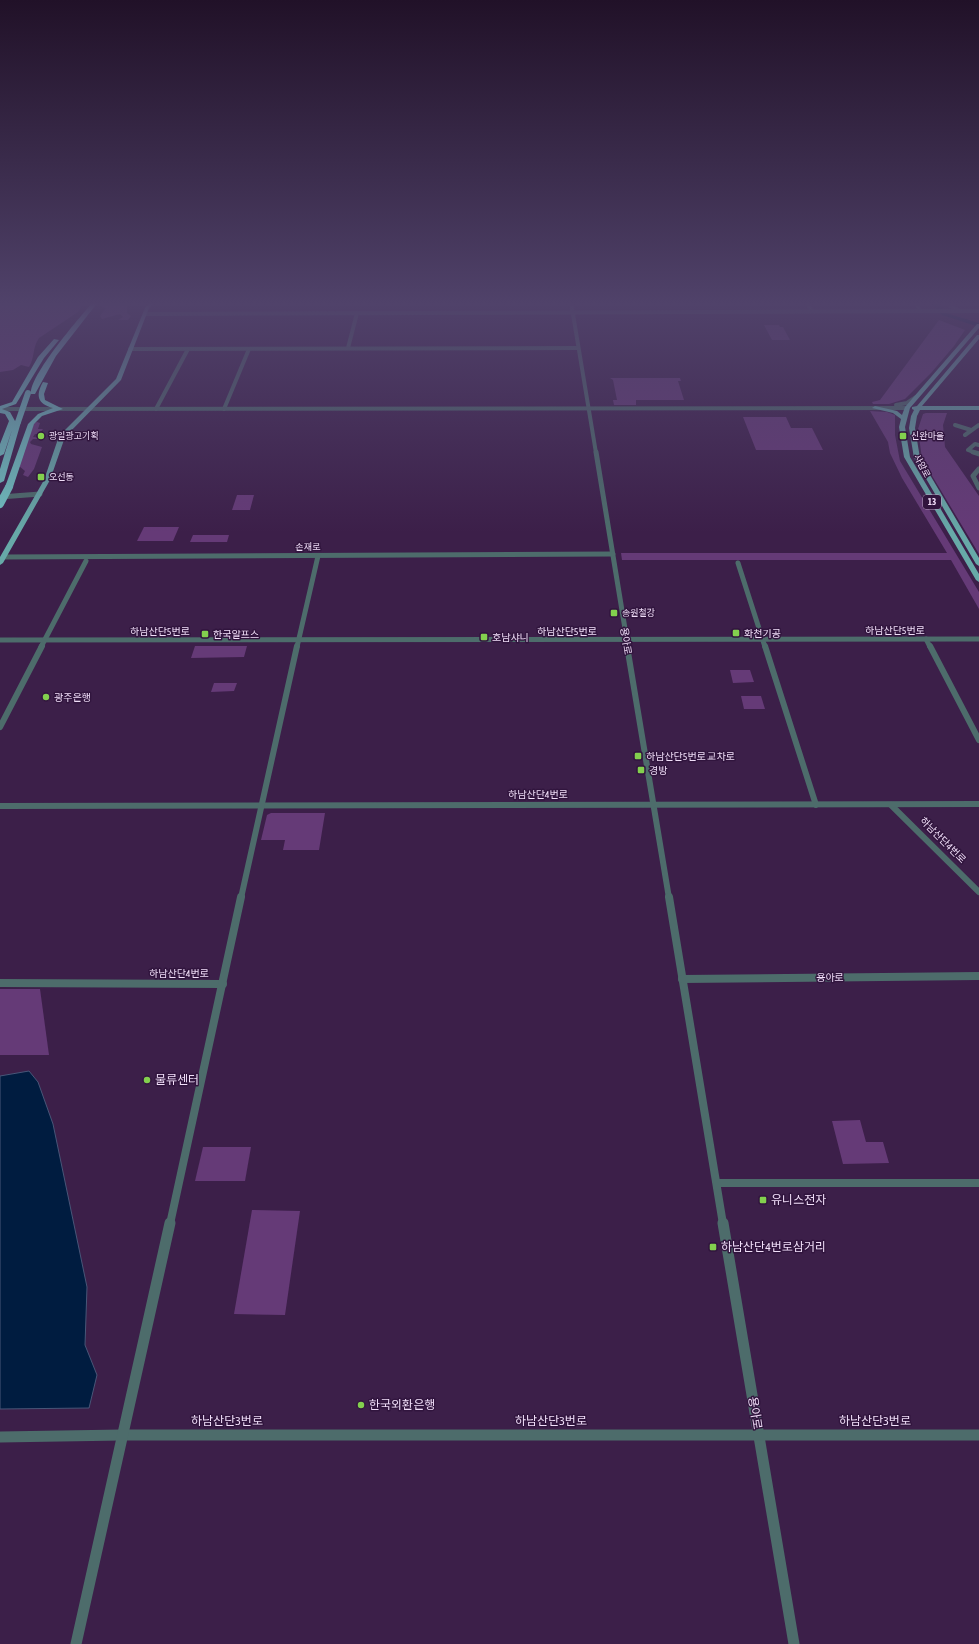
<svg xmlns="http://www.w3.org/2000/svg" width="979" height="1644" font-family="'Asap Condensed','Noto Sans KR',sans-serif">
  <rect width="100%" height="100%" fill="#3c1f49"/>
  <g fill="#653a77">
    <path d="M18 302H84L78 312 39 338C32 348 35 358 29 367L21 365 13 370 0 372V305Z"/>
    <path d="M105 302H135V303L127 305V313L131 316 128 320H118L123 317 120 314 102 319 100 316 106 308 101 306Z"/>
    <path d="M939 320 965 330 954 346 931 373 905 399 889 404H873L872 402 880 400Z"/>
    <path d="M764 325H779L780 327H783L790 340H772Z"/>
    <path d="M610 378H680L681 381H678L684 400H636V405H614L613 400H617L613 380Z"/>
    <path d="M870 411 887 412 895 415V435L900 461 979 592V609L951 560H622L621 553H947L902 478 890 453 888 442Z"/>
    <path d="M926 413H947L943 425 945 447 979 496V554L922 459 918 429 923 414Z"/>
    <path d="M743 417H786L791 428H812L823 450H756Z"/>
    <path d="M37 422 40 423 38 429H43L39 434H35L33 437 44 438 42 439H33L30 442 31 444 42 447 34 469 28 477 23 475 25 471 19 466 34 423Z"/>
    <path d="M237 495H254L250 510H232Z"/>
    <path d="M144 527H179L173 541H137Z"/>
    <path d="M193 535H229L227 542H190Z"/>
    <path d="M195 646H247L244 657 191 658Z"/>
    <path d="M730 670H750L754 682 733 683Z"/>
    <path d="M214 683H237L234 691 211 692Z"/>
    <path d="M741 696H761L765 709H744Z"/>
    <path d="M271 813H325L319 850H283L285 840H261L267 815Z"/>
    <path d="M0 989H40L49 1055H0Z"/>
    <path d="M860 1120 866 1142H883L889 1163 843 1164 832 1121Z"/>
    <path d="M203 1147H251L245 1181H195Z"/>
    <path d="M252 1210 300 1211 285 1315 234 1314Z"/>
  </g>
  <path fill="#001c40" stroke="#485678" d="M29 1071 38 1082 53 1124 87 1287 85 1345 97 1375 89 1408 0 1409V1076Z"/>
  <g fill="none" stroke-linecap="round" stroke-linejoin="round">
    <path fill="#001c40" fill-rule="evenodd" d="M930 302H937L946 313 979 323V327L942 315Z"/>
    <g stroke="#4d6c6b" stroke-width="4">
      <path d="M571 302 596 453"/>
      <path d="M806 302 812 311"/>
      <path d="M916 302 920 311"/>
      <path d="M948 302 952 307 958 310"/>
      <path d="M145 314 979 311"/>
      <path d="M348 348 357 313"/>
      <path d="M130 349 578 348"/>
      <path d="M896 405 907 403 916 397"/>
      <path d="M0 409 907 408"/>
      <path d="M156 409 188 349"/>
      <path d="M224 409 249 349"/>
      <path d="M955 425 971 430"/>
      <path d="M965 435 979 425"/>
      <path d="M976 453 968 450 975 444 979 445"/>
    </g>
    <g stroke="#4d6c6b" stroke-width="5">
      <path d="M596 452 628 647"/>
      <path d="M973 452 979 454"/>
      <path d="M979 469 973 476 979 488"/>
      <path d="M0 497 40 494"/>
      <path d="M4 557 613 554"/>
      <path d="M738 563 765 647"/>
      <path d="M926 639 930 647"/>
      <path d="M0 640 979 639"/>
      <path d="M41 647 86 561"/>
      <path d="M297 647 318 556"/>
    </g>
    <g stroke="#4d6c6b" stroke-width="6">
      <path d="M627 646 669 898"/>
      <path d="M765 646 816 805"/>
      <path d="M930 646 979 740"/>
      <path d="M0 727 42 646"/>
      <path d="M891 805 979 892"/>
      <path d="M0 806 979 804"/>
      <path d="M241 898 297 646"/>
    </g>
    <g stroke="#4d6c6b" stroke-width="8">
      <path d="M669 897 723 1224"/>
      <path d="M682 979 979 976"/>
      <path d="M0 983 223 984"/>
      <path d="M717 1183H979"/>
      <path d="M170 1224 241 897"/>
    </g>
    <g stroke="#4d6c6b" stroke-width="11">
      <path d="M723 1223 794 1644"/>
      <path d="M0 1437 122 1435H979"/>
      <path d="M76 1644 170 1223"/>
    </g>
    <g fill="#67a9a8" fill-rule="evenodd">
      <path d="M150 302H155L149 308 121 380 65 437 50 480 3 563 0 565V557L44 480 59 436 116 379 145 308Z"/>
      <path d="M977 324H979V328L910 408 905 427 910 457 979 574V582L976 580 904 457 899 427 901 419 893 413 872 408 875 406 897 411 902 415 905 407Z"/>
      <path d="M977 335H979V339L922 406H979V410H920L917 416 915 428 920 458 979 558V566L976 564 914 458 909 428 911 416 914 410 912 409V407L917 406Z"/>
    </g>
    <g fill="#70c2c1" fill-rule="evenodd">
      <path d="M93 302H98L56 356 35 394H31C29 376 79 318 93 302Z"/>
      <path d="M54 339 59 340 44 358 16 404 2 409 10 412 15 421 18 420 21 422 4 481 0 483V469L12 430 4 454 0 456V444L9 421 5 414 0 413V406L12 402 38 357Z"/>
      <path d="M43 382 48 383 44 394 45 400 63 409 42 416 34 424 13 487 6 489 5 487 28 424 38 414 53 408C38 404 35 396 43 382Z"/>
    </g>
    <path stroke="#70c2c1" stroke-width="6" d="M18 422 28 393"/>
    <path stroke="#70c2c1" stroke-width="8" d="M0 504 9 487"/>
  </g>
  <linearGradient id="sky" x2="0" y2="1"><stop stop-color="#211128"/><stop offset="0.57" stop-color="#50426a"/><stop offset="1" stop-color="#50426a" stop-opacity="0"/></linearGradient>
  <rect width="979" height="533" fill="url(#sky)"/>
  <g fill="#83d04e" stroke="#31153e" stroke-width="1.5">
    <circle cx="41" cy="436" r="4"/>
    <rect x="899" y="432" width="8" height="8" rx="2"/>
    <rect x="37" y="473" width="8" height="8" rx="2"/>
    <rect x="610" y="609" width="8" height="8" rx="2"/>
    <rect x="732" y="629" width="8" height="8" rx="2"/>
    <rect x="201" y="630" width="8" height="8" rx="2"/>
    <rect x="480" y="633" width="8" height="8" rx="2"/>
    <circle cx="46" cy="697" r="4"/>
    <rect x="634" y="752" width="8" height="8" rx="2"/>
    <rect x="637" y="766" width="8" height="8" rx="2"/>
    <circle cx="147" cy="1080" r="4"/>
    <rect x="759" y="1196" width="8" height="8" rx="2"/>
    <rect x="709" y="1243" width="8" height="8" rx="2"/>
    <circle cx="361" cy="1405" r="4"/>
  </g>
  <g text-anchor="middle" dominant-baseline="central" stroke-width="3" stroke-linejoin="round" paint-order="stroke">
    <g font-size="9" fill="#f1dff9" stroke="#31153e" text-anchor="start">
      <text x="49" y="436">광일광고기획</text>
      <text x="911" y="436">신완마을</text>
      <text x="49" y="477">오선동</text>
      <text x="622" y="613">송원철강</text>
    </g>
    <g font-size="9" fill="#f1dff9" stroke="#31153e">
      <text transform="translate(922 466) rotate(62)">사암로</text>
      <text x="308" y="547">손재로</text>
    </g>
    <rect fill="#31153e" stroke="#b7a2c1" stroke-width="1" x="923" y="495" width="18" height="14" rx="3"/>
    <g font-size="9" font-weight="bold" fill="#f1dff9">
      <text x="932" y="502">13</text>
    </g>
    <g font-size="10" fill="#f1dff9" stroke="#31153e">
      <text x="895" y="630">하남산단5번로</text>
      <text x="160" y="631">하남산단5번로</text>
      <text x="567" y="631">하남산단5번로</text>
      <text transform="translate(626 641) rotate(81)">용아로</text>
      <text x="538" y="794">하남산단4번로</text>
      <text transform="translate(943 840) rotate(45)">하남산단4번로</text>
      <text x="179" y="973">하남산단4번로</text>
      <text x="830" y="977">용아로</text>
    </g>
    <g font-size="10" fill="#f1dff9" stroke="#31153e" text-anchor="start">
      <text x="744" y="633">화천기공</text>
      <text x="213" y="634">한국알프스</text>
      <text x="492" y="637">호남샤니</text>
      <text x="54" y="697">광주은행</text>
      <text x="646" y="756">하남산단5번로 교차로</text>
      <text x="649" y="770">경방</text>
    </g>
    <g font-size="12" fill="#f1dff9" stroke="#31153e" text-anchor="start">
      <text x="155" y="1080">물류센터</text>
      <text x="771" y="1200">유니스전자</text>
      <text x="721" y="1247">하남산단4번로삼거리</text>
      <text x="369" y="1405">한국외환은행</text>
    </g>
    <g font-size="12" fill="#f1dff9" stroke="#31153e">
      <text transform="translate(755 1413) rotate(81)">용아로</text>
      <text x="227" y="1421">하남산단3번로</text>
      <text x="551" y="1421">하남산단3번로</text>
      <text x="875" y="1421">하남산단3번로</text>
    </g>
  </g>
</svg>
